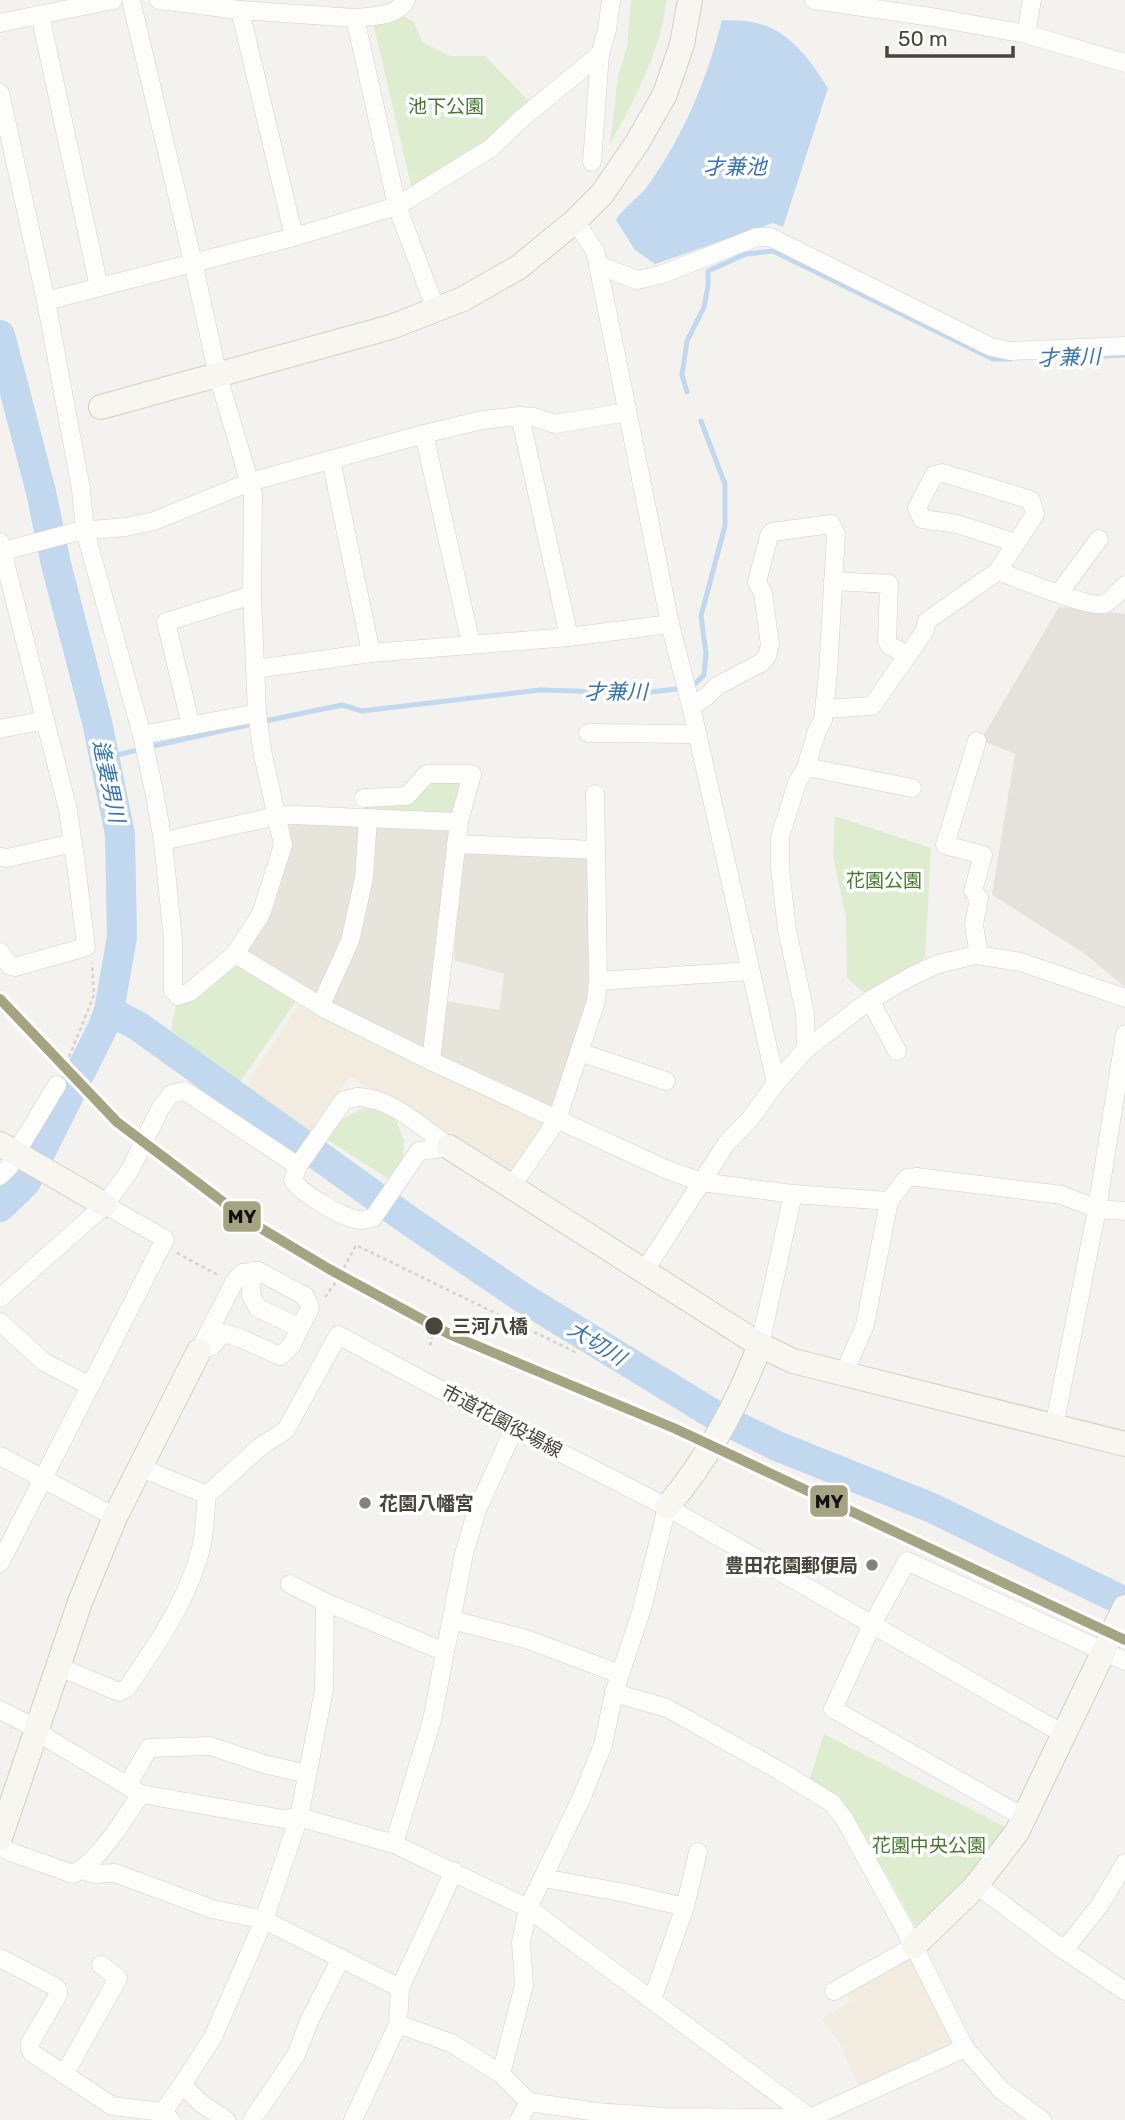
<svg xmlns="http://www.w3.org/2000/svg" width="1125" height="2120" font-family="Rubik,'Noto Sans JP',sans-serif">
  <rect width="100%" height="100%" fill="#f3f2ee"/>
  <g fill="#e7e4dc">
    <path d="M290 820 360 825 350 941 320 999 242 958 289 844Z"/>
    <path d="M372 821 455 826 428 1056 326 1005Z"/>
    <path d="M461 850H591L598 981 555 1114 436 1057 446 1001 499 1010 504 974 454 960Z"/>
  </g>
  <g fill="#f1ecdf">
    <path d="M301 1002 552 1118 511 1181 350 1076 309 1135 245 1087Z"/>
    <path d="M911 1952 956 2045 859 2087 840 2043 822 2019 850 2002 844 1989Z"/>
  </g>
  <path fill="#e5e2de" d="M1059 607 1125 614V987L1084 953 992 895 1015 754 981 740Z"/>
  <g fill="#deecd0">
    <path d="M631 0H667C659 54 636 97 610 144L618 77 627 47Z"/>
    <path d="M403 16 414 22 422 42 450 56H485L533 105 421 188 412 189 373 22 376 19Z"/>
    <path d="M428 778H468L456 818 365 812 366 802Z"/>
    <path d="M835 816 931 848 925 958 868 996 847 978 846 918 833 855Z"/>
    <path d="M236 961 296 1001 237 1086 171 1030 176 1006 192 1001Z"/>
    <path d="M363 1108 386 1112 395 1119 404 1140 403 1158 388 1179 328 1140C339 1119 343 1118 363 1108Z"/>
    <path d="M824 1734 1005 1827 965 1881 915 1926 886 1873 844 1809 810 1778Z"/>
  </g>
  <path fill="#c1d8ee" d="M722 20C733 21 745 20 756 23 789 30 811 61 828 88L783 227 773 223 655 264 635 250 616 220C624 207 637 199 646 188 683 138 707 79 722 20Z"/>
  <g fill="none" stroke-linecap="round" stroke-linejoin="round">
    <g stroke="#c1d8ee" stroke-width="5">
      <path d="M1083 357 1125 355"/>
      <path d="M687 392 682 375 687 341 704 307 708 286V271L746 254 773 251 993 359H1010"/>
      <path d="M265 721 342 705 362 711 540 690 643 693 692 687 704 675 706 653 701 616 725 526V484L701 421"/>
      <path d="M153 746 248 725"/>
      <path d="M103 751 117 755 134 751"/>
    </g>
    <g stroke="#c1d8ee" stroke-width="30">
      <path d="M0 335 41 492 56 564 97 722 120 834 122 937 109 1011 102 1029 25 1183 0 1207"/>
      <path d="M109 1011 138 1026 411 1222 520 1296 718 1417 777 1446 932 1508 1125 1602"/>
    </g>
    <g stroke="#d1d0cc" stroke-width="19">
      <g id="street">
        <path d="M159 0 240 10 355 18 397 206 436 310"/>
        <path d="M814 0 932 17 1026 34 1125 63"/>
        <path d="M240 10 294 237"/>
        <path d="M40 15 99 287"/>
        <path d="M355 18C371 16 398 17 406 0"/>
        <path d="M0 23 113 0"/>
        <path d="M1026 34 1032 0"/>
        <path d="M0 93 46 301 81 489 85 531 142 735 154 791 163 841 173 940V990L178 996 190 992 235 954 261 914 283 845 263 755 257 713 252 595 253 494 218 376 193 262 131 0"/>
        <path d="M592 162 600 54"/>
        <path d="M575 221 595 251 598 265 670 624 691 706 776 1083"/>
        <path d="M598 265 637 280 660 275 757 237H770L991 347 1010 351 1125 346"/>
        <path d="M46 301 294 237 397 206 491 148 519 121 600 54 607 30 611 0"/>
        <path d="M520 416 569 637"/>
        <path d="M424 434 471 644"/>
        <path d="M331 460 371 653"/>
        <path d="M0 542 45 720 0 729"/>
        <path d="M0 552 79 531 126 527 154 521 250 482 424 434 482 420 520 416 534 417 555 424 627 412"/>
        <path d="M998 571C1016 578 1091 609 1104 604 1112 601 1119 591 1125 585"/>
        <path d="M833 581 889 584 887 641 890 646 908 655"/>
        <path d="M1059 593 1099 539"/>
        <path d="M255 669 371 653 569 637 670 624"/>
        <path d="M691 706 706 697 717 686 761 663 767 656 770 645 763 593 757 582 769 536 772 532 831 524 836 534 828 673 823 720 817 731 806 767 797 783 780 837V868L787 930 805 1013 806 1049"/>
        <path d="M825 709 872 706 924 632 927 621 998 571 1035 514 1031 500 943 473 934 475 917 508 922 519 957 524 1016 543"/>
        <path d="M191 726 166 622 252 595"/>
        <path d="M588 733 697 734"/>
        <path d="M142 735 257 713"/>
        <path d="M977 741 945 845 983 855 973 891 979 898 974 925 979 955"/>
        <path d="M806 767 912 788"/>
        <path d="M595 794 596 850"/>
        <path d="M364 798 407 796 427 774H472L459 822 431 1061"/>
        <path d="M163 841 277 816 293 815 459 822"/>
        <path d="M456 844 596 850 598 981"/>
        <path d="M0 857 7 858 73 843"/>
        <path d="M0 952 10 966 15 967 86 947 77 872 68 810 45 720"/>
        <path d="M235 954 327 1010 431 1061 663 1168 701 1182 793 1194 889 1201 907 1178 917 1177 1062 1195 1097 1209 1125 1211"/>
        <path d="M870 1000 897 1051"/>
        <path d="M321 1005 350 941 364 878 368 818"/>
        <path d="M579 1052 666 1081"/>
        <path d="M357 1097C390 1097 423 1128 449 1147L419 1151 373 1218C369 1218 365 1220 361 1220 346 1220 300 1193 293 1180L298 1166 344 1100Z"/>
        <path d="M0 1176 10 1166 16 1153 57 1085"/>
        <path d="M512 1186 557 1120 596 1001 598 981 750 971"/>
        <path d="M645 1270 726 1144 750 1119 776 1083 806 1049 870 1000 912 976 938 964 976 955 1021 962 1125 998"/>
        <path d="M252 1271 251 1295 258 1308 300 1328"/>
        <path d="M258 1271 305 1296 310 1308 291 1346 280 1356 240 1338 223 1333 212 1346 199 1351 233 1284 242 1273Z"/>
        <path d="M0 1298 105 1205 130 1170 160 1109 171 1094 185 1091 298 1166"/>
        <path d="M0 1322 44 1362 90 1386"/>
        <path d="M760 1345 793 1194"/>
        <path d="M844 1373 865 1325 889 1201"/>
        <path d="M1054 1427 1097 1209 1125 1034"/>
        <path d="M0 1456 115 1517"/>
        <path d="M141 1468 207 1495"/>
        <path d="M0 1563 165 1239 105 1205"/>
        <path d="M325 1602 445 1652"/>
        <path d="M452 1620 526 1639 620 1674"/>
        <path d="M57 1666 119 1692 127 1688C157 1644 190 1597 202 1544 205 1529 205 1511 207 1495L260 1447 286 1430 338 1335 514 1429 667 1507 1065 1735"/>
        <path d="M614 1693 667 1708 780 1771 832 1803 845 1820 914 1946 965 2048 1001 2090 1042 2120"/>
        <path d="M0 1710 37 1729 50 1740 141 1794 283 1819 299 1817 394 1844 528 1908 813 2120"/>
        <path d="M127 1786 149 1748 210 1746 264 1764 307 1774"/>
        <path d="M1025 1818 833 1709 872 1625 907 1561 1125 1661"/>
        <path d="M394 1844 432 1720 464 1554 477 1510 514 1429"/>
        <path d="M0 1846 11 1852 73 1874C97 1864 126 1816 141 1794"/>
        <path d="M82 1870 94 1874 115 1873 212 1909 264 1920 400 1988"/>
        <path d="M543 1878 625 1893 685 1907"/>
        <path d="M978 1883 985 1891 1064 1950 1125 1991"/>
        <path d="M1064 1950 1100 1905 1125 1863"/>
        <path d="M0 1958 54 1986 58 1990V1995L30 2043V2048L32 2053 112 2106 163 2112 171 2120"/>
        <path d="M834 1991 914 1946"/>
        <path d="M652 2000 685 1907 698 1852"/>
        <path d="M398 2024 451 2043 501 2074 529 2102 597 2112 666 2117 810 2118 965 2048"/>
        <path d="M501 2074 524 1985 521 1942 528 1908 581 1799 603 1745 614 1693 642 1609 667 1507"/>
        <path d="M64 2075 118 1978 101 1965"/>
        <path d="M163 2112 182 2085"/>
        <path d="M226 2120 202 2104 182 2085 213 2037 264 1920 299 1817 324 1690 325 1602 290 1584"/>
        <path d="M252 2120 296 2055 310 2019 341 1958"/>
        <path d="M353 2120 398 2024 400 1988 454 1871"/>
        <path d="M519 2120 529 2102"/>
      </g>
    </g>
    <g stroke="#d2cfc5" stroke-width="26">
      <g id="secondary">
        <path d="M101 407 391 327 463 299 519 267 575 221 602 194 637 143 665 94 682 44 690 0"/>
        <path d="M0 1144 105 1205"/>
        <path d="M449 1147 760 1345 793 1361 1125 1444"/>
        <path d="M667 1507C709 1457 737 1405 760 1345"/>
        <path d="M0 1838 80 1602 115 1517 199 1351"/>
        <path d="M914 1946 974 1888 1017 1832 1125 1607"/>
      </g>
    </g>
    <g stroke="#d3d2cc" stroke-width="2.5" stroke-dasharray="3.5 3.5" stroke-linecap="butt">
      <path d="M64 1070 94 995 92 963"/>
      <path d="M177 1253 218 1275"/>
      <path d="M338 1279 433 1332 430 1346"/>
      <path d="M325 1297 338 1279 356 1245 575 1352 578 1346"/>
    </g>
    <use href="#street" stroke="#fdfdfc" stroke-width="18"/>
    <use href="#secondary" stroke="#f7f6f1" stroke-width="24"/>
    <g stroke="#fff" stroke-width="16">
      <path id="rail-1" d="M0 999 117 1122 247 1220 329 1269 451 1335 676 1429 1125 1640"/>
    </g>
    <use href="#rail-1" stroke="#a4a483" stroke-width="10"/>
  </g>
  <circle fill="#4a453a" stroke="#fff" stroke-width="2.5" cx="434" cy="1326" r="10"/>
  <g fill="#858279" stroke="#fff" stroke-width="2.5">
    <circle cx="365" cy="1503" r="7"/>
    <circle cx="872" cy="1565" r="7"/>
  </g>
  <g text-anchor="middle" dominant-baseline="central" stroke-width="7" stroke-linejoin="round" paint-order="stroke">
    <g font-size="19" fill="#447a2e" stroke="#fff">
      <text x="446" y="106">池下公園</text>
      <text x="884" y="880">花園公園</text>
      <text x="929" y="1845">花園中央公園</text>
    </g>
    <g font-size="19" font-weight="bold" fill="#4a453a" stroke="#fff" text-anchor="start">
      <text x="452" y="1326">三河八橋</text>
    </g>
    <g font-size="19" fill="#4a453a" stroke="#fff">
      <text transform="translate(502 1421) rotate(28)">市道花園役場線</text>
    </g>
    <g font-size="19" font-weight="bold" fill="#4a453a" stroke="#fff" text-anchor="start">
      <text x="379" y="1503">花園八幡宮</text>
      <text x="858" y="1565" text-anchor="end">豊田花園郵便局</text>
    </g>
    <g font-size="21" font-style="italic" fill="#3673b2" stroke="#fff">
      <text x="735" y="166">才兼池</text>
      <text transform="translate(1069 357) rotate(-2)">才兼川</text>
      <text x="616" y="691">才兼川</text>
      <text transform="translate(109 781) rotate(78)">逢妻男川</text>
      <text transform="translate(597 1343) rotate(32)">大切川</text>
    </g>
  </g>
  <g stroke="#fff" stroke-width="2.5">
    <rect x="222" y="1200" width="40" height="33" rx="7" fill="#a4a483"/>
    <rect x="809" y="1484" width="40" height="34" rx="7" fill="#a4a483"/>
  </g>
  <g font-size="19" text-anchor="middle" font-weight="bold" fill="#111">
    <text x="242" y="1223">MY</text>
    <text x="829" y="1508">MY</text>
  </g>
  <path d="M887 46v10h126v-10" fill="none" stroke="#4a453a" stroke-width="3.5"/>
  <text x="898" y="46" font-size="21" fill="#4a453a" stroke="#ffffff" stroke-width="5" paint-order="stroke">50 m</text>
</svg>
